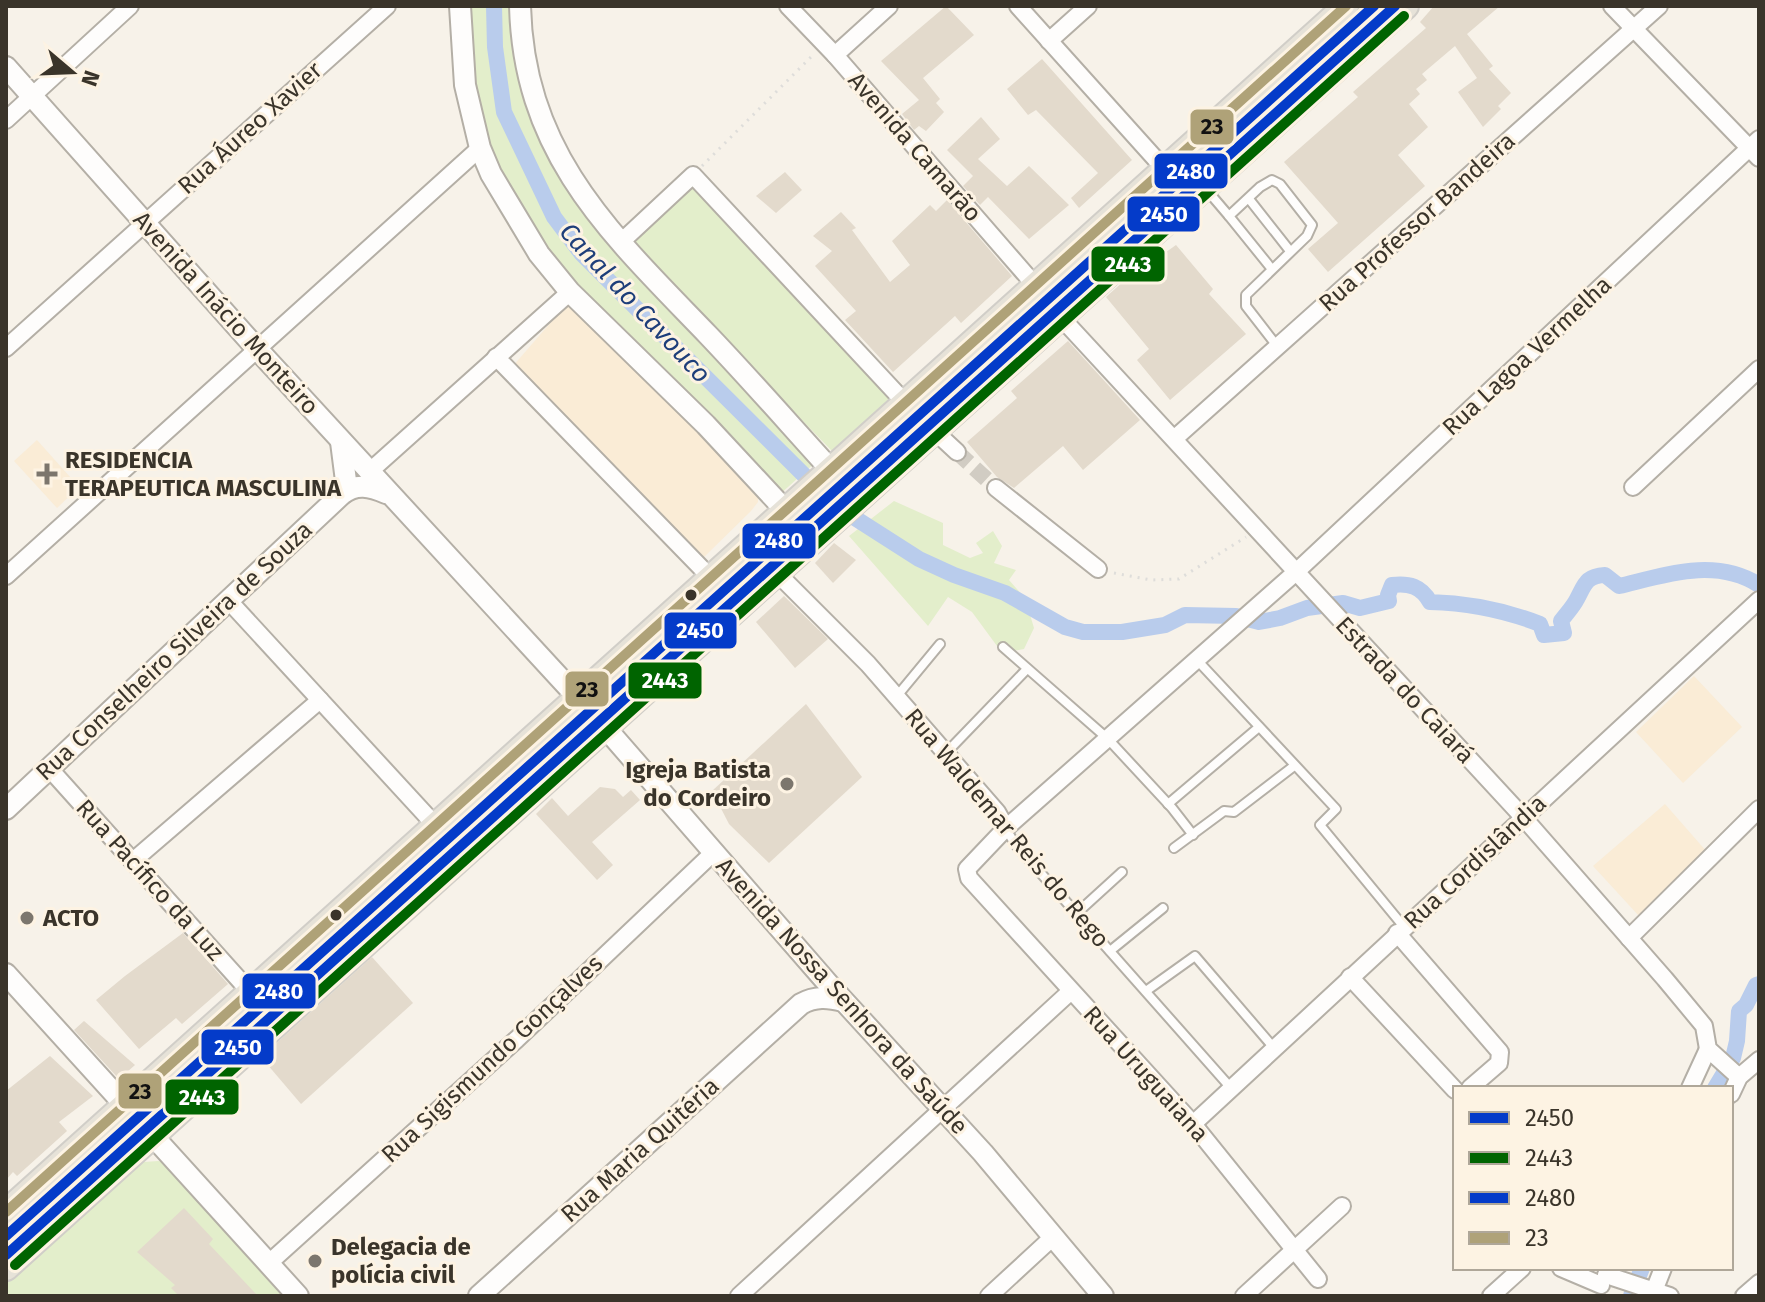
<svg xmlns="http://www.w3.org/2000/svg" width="1765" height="1302" font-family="'Fira Sans',sans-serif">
  <rect width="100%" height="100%" fill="#f7f2e9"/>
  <g fill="#faecd6">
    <path d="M565 306 575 309 758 492V502L751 511 702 559 513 366Z"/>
    <path d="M37 440 79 487 57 508 14 461Z"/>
    <path d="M1694 676 1742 727 1683 783 1636 732Z"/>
    <path d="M1665 804 1707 852 1639 916 1593 866Z"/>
  </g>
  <g fill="#e3eecb">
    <path d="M463 6H518L551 148 818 460 778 496 562 275C530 233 487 163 477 111 470 77 468 41 463 6Z"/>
    <path d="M690 187 702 194 888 398V403L834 451 831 450 629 243Z"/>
    <path d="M894 501 943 523V545L970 558 983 553 976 543 993 531 1002 546 994 563 1016 570 1009 580 1025 598 1034 628 1024 649 1007 652 997 646 972 612 948 597 928 626 849 536Z"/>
    <path d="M158 1161 170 1163 290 1296H6V1281L134 1166 144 1162Z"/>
  </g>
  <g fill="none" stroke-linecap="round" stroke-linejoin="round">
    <g stroke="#b9ccec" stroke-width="16">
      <path d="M494 6 495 47 504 112 554 217 581 253 833 504 919 559 954 575 1005 593 1065 627 1083 632H1122L1165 625 1185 615 1236 616 1259 622 1280 618 1307 608 1343 603 1360 608 1389 601 1388 595 1392 585C1409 583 1421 586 1430 602 1469 603 1504 610 1540 624L1544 635 1564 633 1561 621C1566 614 1573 607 1577 599 1585 584 1586 576 1605 575L1619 586C1665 575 1715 557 1759 585"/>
      <path d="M1715 1088 1733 1058 1737 1041 1739 1011 1746 1005 1756 985 1759 984"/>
      <path d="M1631 1296 1642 1268"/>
    </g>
  </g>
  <g fill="#e3dacc">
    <path d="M946 6 974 35 923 78 940 99 936 103 944 112 926 131 919 126 914 130 902 114 919 100 881 61Z"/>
    <path d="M1361 6H1384L1352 34 1345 27 1357 17Z"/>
    <path d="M1434 6H1500L1467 34 1493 66 1489 69 1511 93 1498 106 1501 109 1483 127 1458 92 1477 78 1455 46 1422 74 1427 80 1416 89 1420 94 1409 104 1428 127 1398 155 1425 186 1328 272 1308 249 1338 223 1284 162 1358 97 1353 92 1426 28 1420 22Z"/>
    <path d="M1042 59 1132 160 1079 208 1071 198 1098 173 1036 110 1028 115 1007 89Z"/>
    <path d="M981 117 1000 139 978 159 1007 186 1029 166 1069 205 1029 239 988 197 980 205 963 186 973 176 947 150Z"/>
    <path d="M785 172 802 190 776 213 756 196Z"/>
    <path d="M947 200 1012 276 961 323 955 316 893 372 845 320 856 311 815 266 832 251 813 236 841 212 856 228 852 230 890 282 910 265 892 241 930 205 936 211Z"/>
    <path d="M1176 245 1213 289 1209 294 1246 334 1170 400 1137 360 1149 349 1106 297 1145 262 1148 265Z"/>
    <path d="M1068 341 1140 420 1083 470 1063 446 1014 488 997 477 967 442 1017 398 1011 391Z"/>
    <path d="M834 543 856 560 833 583 815 563Z"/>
    <path d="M784 596 828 639 795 668 756 622Z"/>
    <path d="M806 704 862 777 769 863 729 824 712 791Z"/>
    <path d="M600 787 615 789 623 797 631 790 640 800 592 842 613 865 597 880 536 814 552 798 568 816Z"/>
    <path d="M390 887 397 895 312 971 305 963Z"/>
    <path d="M183 933 228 984 182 1024 176 1018 139 1049 96 1000 125 976Z"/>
    <path d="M372 957 413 1003 301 1104 261 1057Z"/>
    <path d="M84 1021 135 1065 119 1079 74 1030Z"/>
    <path d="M50 1056 93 1096 59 1122 67 1131 17 1176 13 1172 6 1180V1091Z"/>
    <path d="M184 1208 213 1239 209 1244 258 1296H179L171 1288 175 1285 137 1252Z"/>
  </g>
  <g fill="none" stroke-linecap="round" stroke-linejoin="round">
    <path stroke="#d1ccc3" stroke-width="16" stroke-dasharray="16 8" stroke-linecap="butt" d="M957 452 996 488"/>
    <g stroke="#b4afa6" stroke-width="12">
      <g id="service">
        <path d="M1206 189 1229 216"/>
        <path d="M1249 199 1290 251"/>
        <path d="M1271 268 1229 216 1260 187 1272 180 1280 184 1312 225 1307 236 1246 295V306L1277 346"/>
        <path d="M1003 647 1108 739 1172 808 1193 835"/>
        <path d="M1197 660 1336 809 1320 825 1404 927"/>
        <path d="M897 696 940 644"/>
        <path d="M946 753 1027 669"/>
        <path d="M1168 804 1259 727"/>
        <path d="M1006 829 1015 844 1231 1088"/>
        <path d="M1174 848 1224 811 1234 812 1294 766"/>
        <path d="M1077 913 1122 872"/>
        <path d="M1110 951 1163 908"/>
        <path d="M1146 991 1195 956 1274 1048"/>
      </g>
    </g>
    <g stroke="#b4afa6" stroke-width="20">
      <g id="minor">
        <path d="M788 6 835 55 1040 291"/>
        <path d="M1018 6 1169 174"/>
        <path d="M1612 6 1759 158"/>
        <path d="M1049 41 1088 6"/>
        <path d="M835 55 889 6"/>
        <path d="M6 120 130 6"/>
        <path d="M620 243 693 175 910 408"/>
        <path d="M1056 312 1523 817 1665 979 1704 1026 1708 1049 1739 1077"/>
        <path d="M6 348 387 6"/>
        <path d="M496 357 711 578"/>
        <path d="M929 426 957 452"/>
        <path d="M1174 439 1659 6"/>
        <path d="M369 472 570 292"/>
        <path d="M1633 487 1759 369"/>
        <path d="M996 488 1098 569"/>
        <path d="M777 573 868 664 997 812 1006 828"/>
        <path d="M6 576 480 148"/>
        <path d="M229 601 436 826"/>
        <path d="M49 768 251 993"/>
        <path d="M134 860 320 700"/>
        <path d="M1397 933 1500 1052 1499 1063 1470 1088"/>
        <path d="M1629 938 1759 809"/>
        <path d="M1350 977 1455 1090"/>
        <path d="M1690 1088 1708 1049"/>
        <path d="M1731 1094 1739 1077 1759 1060"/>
        <path d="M1193 1124 1759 600"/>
        <path d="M269 1263 517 1039 713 853"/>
        <path d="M1561 1268 1601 1285"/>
        <path d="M1606 1275 1670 1296"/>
        <path d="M1318 1279 1193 1124 969 878 967 869 1006 828 1296 572 1759 139"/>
        <path d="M739 1296 1071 991"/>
        <path d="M989 1296 1053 1237"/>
        <path d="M1244 1296 1342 1206"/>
        <path d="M1491 1296 1522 1268"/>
        <path d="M1652 1296 1663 1268"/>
        <path d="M1744 1296 1759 1283"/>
      </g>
    </g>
    <g stroke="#b4afa6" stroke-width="24">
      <g id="tertiary">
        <path d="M460 6 465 85 480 148 491 174 539 254 570 292 706 425 786 511"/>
        <path d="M520 6C524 156 612 235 708 335 750 379 790 425 831 470"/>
        <path d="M6 67 257 349 604 726 831 987 983 1153 1103 1296"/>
        <path d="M341 442 346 481 342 494"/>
        <path d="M6 809 342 494C356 483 370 486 386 493"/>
        <path d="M6 974 298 1296"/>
        <path d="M479 1296 801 1004C815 996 828 997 843 1001"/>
      </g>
    </g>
    <g stroke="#d1cec8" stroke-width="28">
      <g id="primary">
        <path d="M6 1212 1346 6"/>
        <path d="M6 1268C471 845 941 429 1406 6"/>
      </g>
    </g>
    <g stroke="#deddda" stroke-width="3" stroke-dasharray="2 6" stroke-linecap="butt">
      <path d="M702 166 813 55"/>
      <path d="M1114 573 1151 580 1179 579 1246 537"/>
    </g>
    <use href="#service" stroke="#fefdfc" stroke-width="8"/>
    <use href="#minor" stroke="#fefdfc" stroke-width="16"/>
    <use href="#tertiary" stroke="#fefdfc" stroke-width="20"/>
    <use href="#primary" stroke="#e6e2d8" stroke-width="24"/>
    <g stroke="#fdf3e3" stroke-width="16">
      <path id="bus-1" d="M6 1255 1395 6"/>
    </g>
    <g stroke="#fdf3e3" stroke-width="16">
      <path id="bus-2" d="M15 1265 1404 16"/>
    </g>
    <g stroke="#fdf3e3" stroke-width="16">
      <path id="bus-3" d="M6 1236 1374 6"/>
    </g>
    <g stroke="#fdf3e3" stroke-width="16">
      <path id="bus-4" d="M6 1212 1346 6"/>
    </g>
    <use href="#bus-1" stroke="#043bc9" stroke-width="10"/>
    <use href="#bus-2" stroke="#006400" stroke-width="10"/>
    <use href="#bus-3" stroke="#043bc9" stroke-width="10"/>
    <use href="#bus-4" stroke="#afa278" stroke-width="10"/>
  </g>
  <g fill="#7c766d" stroke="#fdf3e3" stroke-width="3">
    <path d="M43 462h8v8h8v8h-8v8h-8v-8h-8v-8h8z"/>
    <circle cx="787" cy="784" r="8"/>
    <circle cx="27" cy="918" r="8"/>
    <circle cx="315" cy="1261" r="8"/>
  </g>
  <g fill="#3a342a" stroke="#fdf3e3" stroke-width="3">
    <circle cx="691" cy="595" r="7"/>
    <circle cx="336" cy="915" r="7"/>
  </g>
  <g text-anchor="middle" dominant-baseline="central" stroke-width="6" stroke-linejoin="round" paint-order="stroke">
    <g font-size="24" fill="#3a342a" stroke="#fdf3e3">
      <text transform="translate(250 128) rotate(-42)">Rua Áureo Xavier</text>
      <text transform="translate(915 147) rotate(49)">Avenida Camarão</text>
      <text transform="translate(1417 222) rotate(-42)">Rua Professor Bandeira</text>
      <text transform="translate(226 313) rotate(48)">Avenida Inácio Monteiro</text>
      <text transform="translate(1527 356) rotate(-43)">Rua Lagoa Vermelha</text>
      <text transform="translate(174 651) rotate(-43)">Rua Conselheiro Silveira de Souza</text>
      <text transform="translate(1405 690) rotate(47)">Estrada do Caiará</text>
      <text transform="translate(1007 828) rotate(50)">Rua Waldemar Reis do Rego</text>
      <text transform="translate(1475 862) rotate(-43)">Rua Cordislândia</text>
      <text transform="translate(150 880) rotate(48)">Rua Pacífico da Luz</text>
      <text transform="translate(842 996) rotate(48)">Avenida Nossa Senhora da Saúde</text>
      <text transform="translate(492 1059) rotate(-43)">Rua Sigismundo Gonçalves</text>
      <text transform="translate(1146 1074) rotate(48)">Rua Uruguaiana</text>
      <text transform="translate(640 1150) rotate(-42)">Rua Maria Quitéria</text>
    </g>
    <g font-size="24" font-weight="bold" fill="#3a342a" stroke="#fdf3e3" text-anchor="start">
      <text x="65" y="460">RESIDENCIA<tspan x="65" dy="28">TERAPEUTICA MASCULINA</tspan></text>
      <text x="771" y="770" text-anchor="end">Igreja Batista<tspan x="771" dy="28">do Cordeiro</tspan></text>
      <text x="43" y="918">ACTO</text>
      <text x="331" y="1247">Delegacia de<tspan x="331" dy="28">polícia civil</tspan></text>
    </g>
    <g font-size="26" font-style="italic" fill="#1e3e7a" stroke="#fdf3e3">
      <text transform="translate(635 303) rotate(47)">Canal do Cavouco</text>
    </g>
  </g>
  <g stroke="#fdf3e3" stroke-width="3">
    <rect x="1189" y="108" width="46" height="38" rx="8" fill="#afa278"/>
    <rect x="1153" y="152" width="76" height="38" rx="8" fill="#043bc9"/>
    <rect x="1126" y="195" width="75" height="38" rx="8" fill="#043bc9"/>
    <rect x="1090" y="245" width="76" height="38" rx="8" fill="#006400"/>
    <rect x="741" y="522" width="76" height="38" rx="8" fill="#043bc9"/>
    <rect x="663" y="611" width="75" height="39" rx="8" fill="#043bc9"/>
    <rect x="627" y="661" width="76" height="39" rx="8" fill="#006400"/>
    <rect x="564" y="670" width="46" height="38" rx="8" fill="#afa278"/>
    <rect x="241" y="972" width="76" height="38" rx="8" fill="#043bc9"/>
    <rect x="200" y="1028" width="75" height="38" rx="8" fill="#043bc9"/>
    <rect x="117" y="1072" width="46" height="38" rx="8" fill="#afa278"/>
    <rect x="164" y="1078" width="76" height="38" rx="8" fill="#006400"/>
  </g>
  <g font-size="22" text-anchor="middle" font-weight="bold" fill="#fff">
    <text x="1191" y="179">2480</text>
    <text x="1164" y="222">2450</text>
    <text x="1128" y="272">2443</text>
    <text x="779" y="548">2480</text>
    <text x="700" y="638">2450</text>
    <text x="665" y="688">2443</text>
    <text x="279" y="999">2480</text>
    <text x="238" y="1055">2450</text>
    <text x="202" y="1105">2443</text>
  </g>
  <g font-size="22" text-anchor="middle" font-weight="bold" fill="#111">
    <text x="1212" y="134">23</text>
    <text x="587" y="697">23</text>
    <text x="140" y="1099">23</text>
  </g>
  <rect width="1765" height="1302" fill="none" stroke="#3a342a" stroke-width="16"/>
  <rect x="1453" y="1086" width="280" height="184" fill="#fdf3e3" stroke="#afa799" stroke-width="2"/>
  <rect x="1469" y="1112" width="40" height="12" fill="#043bc9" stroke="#afa799" stroke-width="2"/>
  <text x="1525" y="1126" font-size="24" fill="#3a342a">2450</text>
  <rect x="1469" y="1152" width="40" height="12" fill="#006400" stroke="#afa799" stroke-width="2"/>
  <text x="1525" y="1166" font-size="24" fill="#3a342a">2443</text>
  <rect x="1469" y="1192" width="40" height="12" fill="#043bc9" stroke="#afa799" stroke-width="2"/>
  <text x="1525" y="1206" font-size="24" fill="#3a342a">2480</text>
  <rect x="1469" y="1232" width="40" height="12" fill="#afa278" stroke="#afa799" stroke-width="2"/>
  <text x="1525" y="1246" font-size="24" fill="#3a342a">23</text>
  <g transform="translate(72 72) rotate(109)" stroke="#fdf3e3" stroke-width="6" paint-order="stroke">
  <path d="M0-6L14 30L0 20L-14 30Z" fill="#3a342a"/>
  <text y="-12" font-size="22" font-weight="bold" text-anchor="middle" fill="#3a342a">N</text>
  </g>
</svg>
